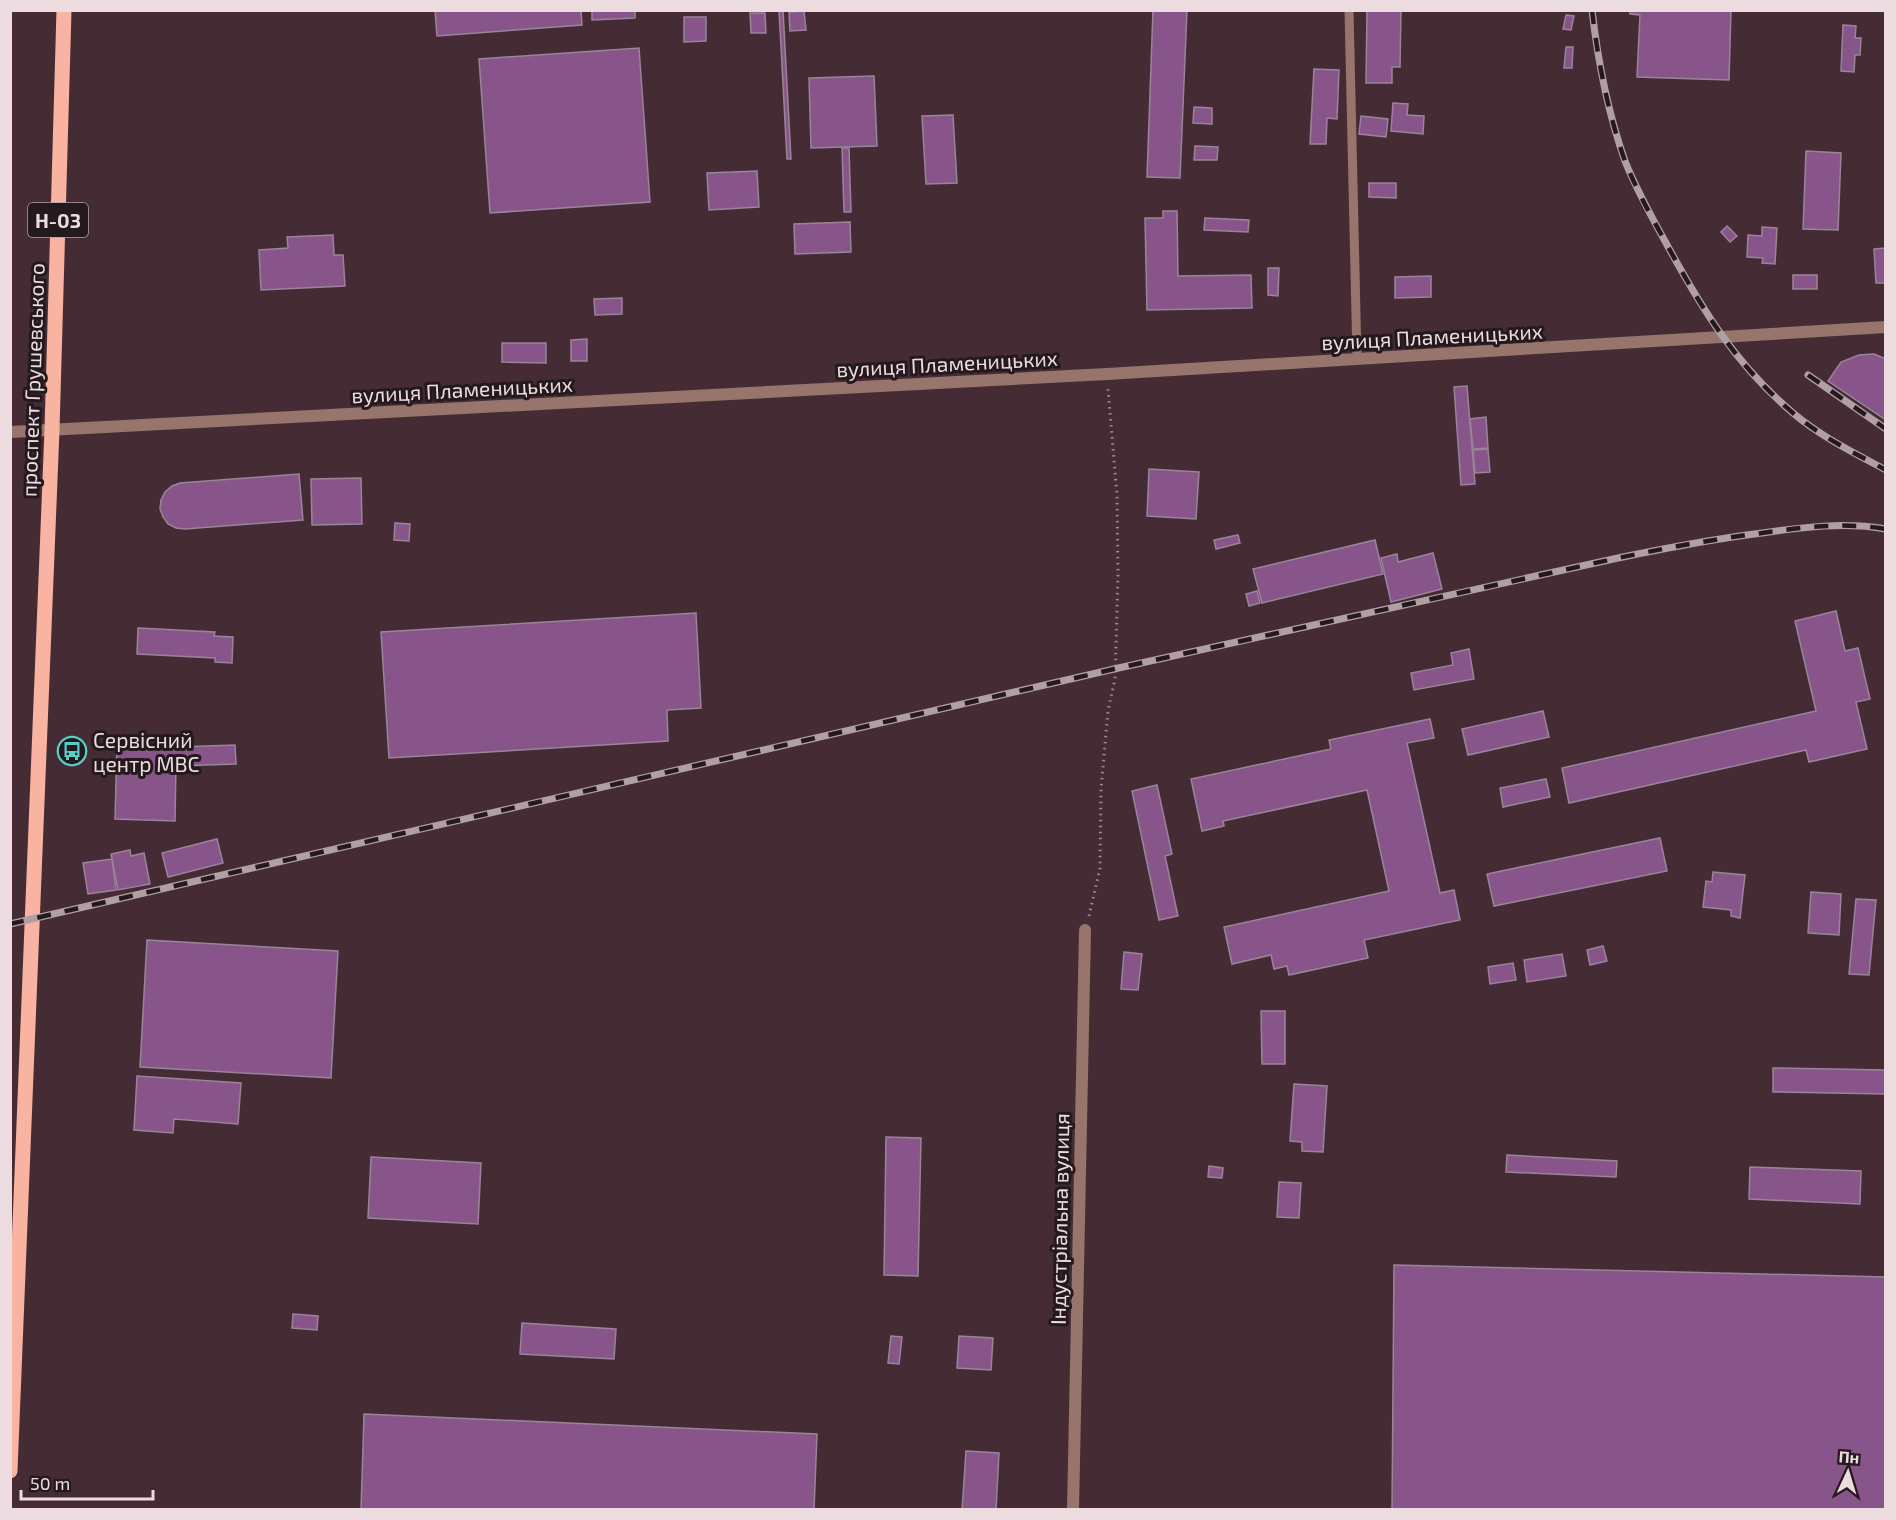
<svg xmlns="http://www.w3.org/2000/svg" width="1896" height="1520" font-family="'Exo 2',sans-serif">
  <rect width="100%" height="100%" fill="#452c34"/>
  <g fill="#88558a" stroke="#998499" stroke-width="1.5">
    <path d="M435 10H581L582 25 437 36Z"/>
    <path d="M592 10H635V18L592 20Z"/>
    <path d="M779 10H783L791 159H787Z"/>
    <path d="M1153 10H1187L1180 178 1147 177Z"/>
    <path d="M1367 10H1401L1400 67H1392V83H1366Z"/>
    <path d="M1630 10H1731L1729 80 1637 77 1640 15 1630 14Z"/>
    <path d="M804 11 806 30 790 31 789 12Z"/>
    <path d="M750 13H765L766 33H751Z"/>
    <path d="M1566 15 1574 16 1571 30 1563 29Z"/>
    <path d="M684 17H706V41L684 42Z"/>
    <path d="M1843 25 1856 26 1855 38H1861L1860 55H1855L1854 72 1841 71Z"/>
    <path d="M1566 47H1573L1572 68H1564Z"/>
    <path d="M639 48 650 202 490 213 479 59Z"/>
    <path d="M1314 69 1339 70 1337 119 1327 118 1326 144H1310Z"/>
    <path d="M874 76 877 146 811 148 809 78Z"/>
    <path d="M1393 103 1408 104 1407 115 1424 116 1423 134 1391 131Z"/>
    <path d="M1194 107 1212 108V124L1193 123Z"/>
    <path d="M953 115 957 183 926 184 922 116Z"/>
    <path d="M1361 116 1388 119 1386 137 1359 134Z"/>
    <path d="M1195 146 1218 147 1217 160H1194Z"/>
    <path d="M842 148H849L851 212H844Z"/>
    <path d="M1806 151 1841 153 1838 230 1803 229Z"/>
    <path d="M757 171 759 207 709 210 707 173Z"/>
    <path d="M1369 183H1396V198L1369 197Z"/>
    <path d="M1163 211H1177L1178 276 1251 275 1252 308 1147 310 1145 218H1163Z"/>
    <path d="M1205 218 1249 220 1248 232 1204 230Z"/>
    <path d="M850 222 851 252 795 254 794 224Z"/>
    <path d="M1727 226 1737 236 1730 242 1721 232Z"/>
    <path d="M1762 227 1777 228 1775 264 1762 263 1763 258 1747 257 1748 235 1762 236Z"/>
    <path d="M333 235 334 255H343L345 286 261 290 259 250 288 248 287 237Z"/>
    <path d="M1886 248V283H1876L1874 249Z"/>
    <path d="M1268 268H1279L1278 296 1268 295Z"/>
    <rect x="1793" y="275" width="24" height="14"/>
    <path d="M1431 276V297L1395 298V277Z"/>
    <path d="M622 298V314L595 315 594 299Z"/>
    <path d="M587 339V361H571V340Z"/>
    <path d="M502 343H546V363L502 362Z"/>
    <path d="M1874 354 1886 359V420L1828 381 1841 362 1859 355Z"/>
    <path d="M1467 386 1475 484 1461 485 1454 387Z"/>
    <path d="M1486 417 1488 448 1473 449 1470 419Z"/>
    <path d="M1488 449 1490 472 1475 473 1473 450Z"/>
    <path d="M1149 469 1199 472 1196 519 1147 516Z"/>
    <path d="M299 474 303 520 185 529 176 528 168 524 163 517 160 509 161 500 165 492 172 486 180 483Z"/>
    <path d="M361 478 362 524 312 525 311 479Z"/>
    <path d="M395 523 410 524 409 541 394 540Z"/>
    <path d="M1238 535 1240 543 1216 549 1214 540Z"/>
    <path d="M1375 540 1383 574 1262 603 1253 569Z"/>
    <path d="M1433 553 1442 589 1391 602 1381 558 1397 554 1398 562Z"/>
    <path d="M1257 591 1260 603 1249 606 1246 594Z"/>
    <path d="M1836 611 1845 651 1858 648 1870 699 1856 702 1867 749 1809 762 1806 750 1569 803 1562 768 1816 711 1795 621Z"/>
    <path d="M696 613 701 708 667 710 668 741 389 758 381 632Z"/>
    <path d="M138 628 215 632 214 636 233 637 232 663 215 662V658L137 654Z"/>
    <path d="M1469 649 1474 679 1414 690 1411 673 1453 665 1451 653Z"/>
    <path d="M1543 711 1549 737 1468 755 1462 729Z"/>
    <path d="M1430 719 1434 738 1407 743 1440 893 1454 890 1460 920 1364 940 1368 958 1289 975 1287 966 1274 969 1271 955 1232 964 1224 927 1389 891 1367 790 1223 821 1224 826 1202 831 1191 779 1331 749 1329 740Z"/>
    <path d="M117 745 176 747 235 745 236 764 176 766 175 821 115 819Z"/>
    <path d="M1546 779 1550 797 1503 807 1500 788Z"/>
    <path d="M1157 785 1172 854 1165 856 1178 916 1159 920 1132 791Z"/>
    <path d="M1660 838 1667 871 1494 906 1487 874Z"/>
    <path d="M217 839 223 863 168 877 162 853Z"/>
    <path d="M130 850 131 856 144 853 150 884 118 890 111 854Z"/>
    <path d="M112 859 116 890 88 894 83 863Z"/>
    <path d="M1713 872 1745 875 1740 918 1731 916V910L1703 907 1706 881 1712 882Z"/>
    <path d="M1811 892 1841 894 1839 935 1808 933Z"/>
    <path d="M1856 899 1876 900 1869 975 1849 974Z"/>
    <path d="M147 940 338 951 331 1078 140 1067Z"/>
    <path d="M1603 946 1607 961 1590 965 1587 950Z"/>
    <path d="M1124 952 1142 954 1138 990 1121 989Z"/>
    <path d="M1562 954 1566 976 1527 982 1524 960Z"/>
    <path d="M1513 963 1516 980 1490 984 1488 967Z"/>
    <path d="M1261 1011H1285V1064H1262Z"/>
    <path d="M1773 1068 1886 1070V1094L1773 1092Z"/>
    <path d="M137 1076 241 1083 238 1124 174 1119 173 1133 134 1130Z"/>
    <path d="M1294 1084 1327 1086 1323 1152 1302 1151V1142L1290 1141Z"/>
    <path d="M886 1137 921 1138 918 1276 884 1275Z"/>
    <path d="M1507 1155 1617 1161 1616 1177 1506 1172Z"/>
    <path d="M371 1157 481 1163 478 1224 368 1218Z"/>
    <path d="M1209 1166 1223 1168 1222 1178 1208 1177Z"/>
    <path d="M1750 1167 1861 1171 1860 1204 1749 1199Z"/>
    <path d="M1279 1182 1301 1183 1299 1218 1277 1217Z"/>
    <path d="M1394 1265 1886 1277V1510H1392Z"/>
    <path d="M293 1314 318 1316 317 1330 292 1328Z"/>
    <path d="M522 1323 616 1329 614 1359 520 1354Z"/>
    <path d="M891 1336 902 1337 899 1364 888 1363Z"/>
    <path d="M959 1336 993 1338 991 1370 957 1368Z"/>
    <path d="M364 1414 817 1434 814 1510H361Z"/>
    <path d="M966 1451 999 1453 996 1510H962Z"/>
  </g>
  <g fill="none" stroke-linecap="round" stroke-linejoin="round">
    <path stroke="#9f8b90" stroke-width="3" stroke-dasharray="1.5 4.5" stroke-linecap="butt" d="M1089 916 1100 868 1101 789 1108 711 1115 679 1118 575 1117 495 1108 389"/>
    <path stroke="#97756c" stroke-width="9" d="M1349 10 1357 359"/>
    <g stroke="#97756c" stroke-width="12">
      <path d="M10 432 1107 374 1886 327"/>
      <path d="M1073 1510 1085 930"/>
    </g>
    <path stroke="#f8b3a1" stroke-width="15" d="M10 1471 52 430 64 10"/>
    <g stroke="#b29fa5" stroke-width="7">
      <g id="rail">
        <path d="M1592 10C1598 62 1608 113 1625 161 1636 189 1651 216 1666 243 1702 309 1735 364 1793 413 1820 436 1854 453 1886 470"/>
        <path d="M1808 375 1886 429"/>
        <path d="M10 924 1114 669 1618 558C1666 548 1714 539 1762 533 1803 527 1845 522 1886 529"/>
      </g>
    </g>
    <use href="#rail" stroke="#24191c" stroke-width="4.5" stroke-dasharray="14" stroke-linecap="butt"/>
  </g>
  <defs>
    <g id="bus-ring" transform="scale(1.5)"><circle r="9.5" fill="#24191c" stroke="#56cec4" stroke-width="1.5"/><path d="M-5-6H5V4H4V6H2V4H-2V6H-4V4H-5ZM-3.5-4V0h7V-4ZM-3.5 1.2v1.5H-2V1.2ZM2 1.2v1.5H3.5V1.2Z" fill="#56cec4"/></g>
  </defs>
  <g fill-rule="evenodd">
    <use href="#bus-ring" x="72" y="751"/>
  </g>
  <g text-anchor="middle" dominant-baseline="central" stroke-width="6" stroke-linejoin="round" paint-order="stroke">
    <rect fill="#24191c" stroke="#b0a2a5" stroke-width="1.5" x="28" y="203" width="60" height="34" rx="4.5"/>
    <g font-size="20" font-weight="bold" fill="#ecdce0">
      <text x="58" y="220">Н-03</text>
    </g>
    <g font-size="21" fill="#ecdce0" stroke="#24191c">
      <text transform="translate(1432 336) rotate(-3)">вулиця Пламеницьких</text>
      <text transform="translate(947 363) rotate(-3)">вулиця Пламеницьких</text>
      <text transform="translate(32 380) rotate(-88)">проспект Грушевського</text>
      <text transform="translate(462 389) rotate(-3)">вулиця Пламеницьких</text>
      <text transform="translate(1059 1219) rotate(-89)">Індустріальна вулиця</text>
    </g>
    <g font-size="21" fill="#ecdce0" stroke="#24191c" text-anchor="start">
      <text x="93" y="739">Сервісний<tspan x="93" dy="24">центр МВС</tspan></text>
    </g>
  </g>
  <rect width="1896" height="1520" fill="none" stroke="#ecdce0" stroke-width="24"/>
  <g transform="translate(1848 1472) rotate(4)" stroke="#24191c" stroke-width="4.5" paint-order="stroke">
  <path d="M0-4.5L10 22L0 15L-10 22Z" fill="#ecdce0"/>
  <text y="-9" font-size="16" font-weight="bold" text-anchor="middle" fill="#ecdce0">Пн</text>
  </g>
  <path d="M21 1490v9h132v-9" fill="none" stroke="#ecdce0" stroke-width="3"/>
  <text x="30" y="1490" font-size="18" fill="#ecdce0" stroke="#24191c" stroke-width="4.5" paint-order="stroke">50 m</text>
</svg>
